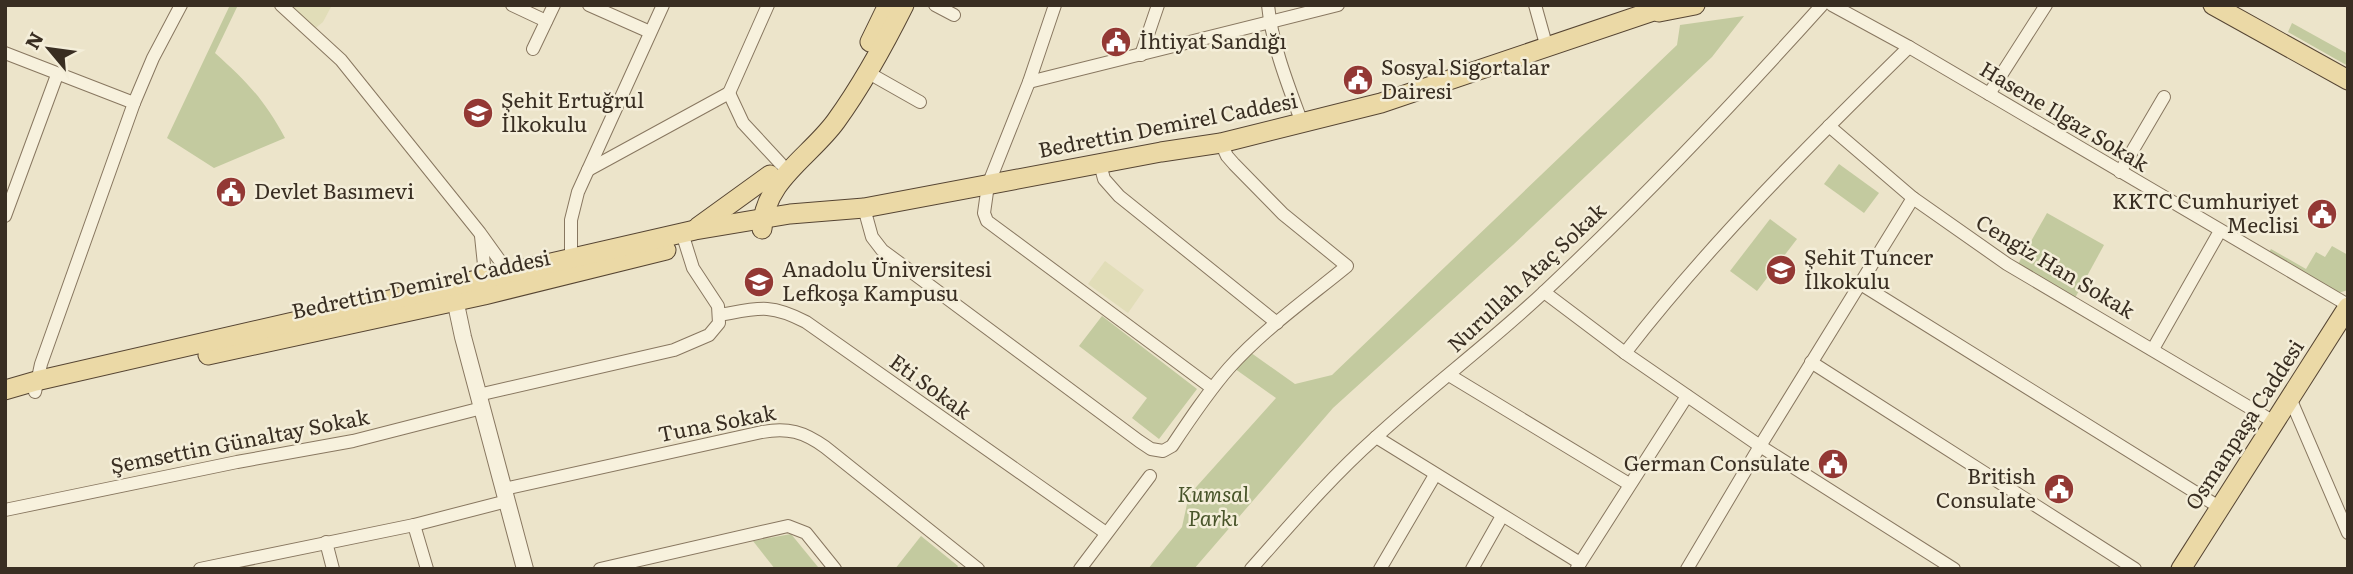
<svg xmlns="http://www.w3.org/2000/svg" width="2353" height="574" font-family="Literata,serif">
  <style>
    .farmland { fill: #e1ddb8 }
    .green { fill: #c3ca9f }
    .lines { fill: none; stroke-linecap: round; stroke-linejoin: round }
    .minor-casing { stroke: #887760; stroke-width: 14 }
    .tertiary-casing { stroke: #887760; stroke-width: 18 }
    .primary-casing { stroke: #564533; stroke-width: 21 }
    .minor { stroke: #f7f1dd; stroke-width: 12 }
    .tertiary { stroke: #f7f1dd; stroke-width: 16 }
    .primary { stroke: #ebd9a6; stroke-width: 19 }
    .labels { text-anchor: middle; stroke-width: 5; stroke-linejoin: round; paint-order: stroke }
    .poi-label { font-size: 21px; fill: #392e22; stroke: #f4eed9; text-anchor: start }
    .street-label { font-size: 21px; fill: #392e22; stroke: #f4eed9 }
    .park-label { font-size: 21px; font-style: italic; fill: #48542a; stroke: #f4eed9 }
  </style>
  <rect width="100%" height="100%" fill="#ece4ca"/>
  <g class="farmland">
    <polygon points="272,5 332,5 323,22 308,34"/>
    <polygon points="1105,261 1144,290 1128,313 1088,284"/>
  </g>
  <g class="green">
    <path d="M230,5H238L215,53C247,82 264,99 285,138L214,168L167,138Z"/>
    <polygon points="1744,16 1712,57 1513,245 1333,408 1194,569 1148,569 1182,527 1189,495 1276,398 1231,366 1247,350 1295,384 1332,375 1677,45 1680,25"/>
    <polygon points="2292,23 2348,54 2348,66 2288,32"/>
    <polygon points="1839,164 1879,193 1864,213 1824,184"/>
    <polygon points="2047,213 2104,245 2075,298 2017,266"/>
    <polygon points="1770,219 1797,239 1757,291 1730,271"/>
    <polygon points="2332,246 2348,255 2348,290 2335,294 2268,254 2271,249 2306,269 2316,252 2325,257"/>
    <polygon points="1102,316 1197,389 1159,439 1132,418 1147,398 1079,346"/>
    <polygon points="791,534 818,567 815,569 775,569 753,541"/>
    <polygon points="921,536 958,566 956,569 895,569"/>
  </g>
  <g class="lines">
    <g class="minor-casing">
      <g id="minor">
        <polyline points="281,5 341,60 480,233 508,272"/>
        <polyline points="512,5 546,21"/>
        <polyline points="589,5 650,32"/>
        <polyline points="935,5 954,15"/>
        <polyline points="1055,5 1029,82 988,185 984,213 987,221 1212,388"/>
        <path d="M1268,5C1272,45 1288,85 1302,123"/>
        <polyline points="1535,5 1547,48"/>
        <polyline points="1832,5 1909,47 2348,305"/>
        <polyline points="533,49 554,5"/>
        <polyline points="5,53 134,103"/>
        <polyline points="1141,55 1158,5"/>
        <polyline points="867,72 920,102"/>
        <polyline points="1029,82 1338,5"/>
        <polyline points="729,93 768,5"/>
        <polyline points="729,93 743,123 781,164"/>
        <polyline points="1989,94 2046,5"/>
        <polyline points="1829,126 1913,198 2007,264 2274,422"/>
        <polyline points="1100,164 1104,179 1119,196 1277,323"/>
        <polyline points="588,170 729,93"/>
        <polyline points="2120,172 2164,97"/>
        <path d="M864,208L872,237L882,250L1139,441L1151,449L1163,451L1172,446C1190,419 1208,392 1229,368C1264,329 1308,298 1347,266L1283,214L1234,164L1227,156L1221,143"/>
        <polyline points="5,216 57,75"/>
        <polyline points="481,236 486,284"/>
        <polyline points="571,258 571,220 578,192 663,5"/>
        <polyline points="1859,283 2219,507"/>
        <polyline points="1544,292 1625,353 1760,446 1954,569"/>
        <path d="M720,315C758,308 770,303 806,322L1106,533"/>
        <polyline points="2153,349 2220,231"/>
        <path d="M1625,353C1710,243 1810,144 1909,47"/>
        <polyline points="1811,362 2135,569"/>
        <polyline points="1449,375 1629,484"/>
        <polyline points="35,392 41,364 134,103 153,58 181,5"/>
        <polyline points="478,395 674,350 709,335 719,323 718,306 693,268 682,233"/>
        <polyline points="2290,398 2348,533"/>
        <polyline points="1376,437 1580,563"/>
        <path d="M504,489L762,432C788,427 804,432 825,447L978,569"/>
        <polyline points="5,510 237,462 353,441 482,408"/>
        <polyline points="414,525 427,569"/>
        <polyline points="326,542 333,569"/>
        <polyline points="1577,568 1687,396"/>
        <polyline points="200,569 414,525 507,501"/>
        <polyline points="600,569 788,526 806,533 835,569"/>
        <polyline points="1080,569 1150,476"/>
        <path d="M1251,569C1291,524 1330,478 1375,438C1430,387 1490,343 1544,292C1641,201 1733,104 1822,5"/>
        <polyline points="1380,569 1435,475"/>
        <polyline points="1472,569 1502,516"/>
        <polyline points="1687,569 1760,446 1913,198"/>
      </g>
    </g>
    <g class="tertiary-casing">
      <polyline id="tertiary" points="453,290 463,337 525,569"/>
    </g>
    <g class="primary-casing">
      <g id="primary">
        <polyline points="2213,5 2348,80"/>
        <polyline points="1659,12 1695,5"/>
        <polyline points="870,42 888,5"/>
        <polyline points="698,227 770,175"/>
        <path d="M762,229C764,180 810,157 836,121C862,85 884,45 904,5"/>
        <polyline points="208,355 484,295 666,250"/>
        <polyline points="5,390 36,381 695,230 790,214 864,208 1161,152 1221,143 1381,103 1671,5"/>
        <polyline points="2181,569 2348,307"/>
      </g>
    </g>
    <use href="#minor" class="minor"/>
    <use href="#tertiary" class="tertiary"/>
    <use href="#primary" class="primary"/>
  </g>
  <defs>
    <g id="civic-disc" transform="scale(1.575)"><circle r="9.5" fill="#933834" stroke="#f4eed9"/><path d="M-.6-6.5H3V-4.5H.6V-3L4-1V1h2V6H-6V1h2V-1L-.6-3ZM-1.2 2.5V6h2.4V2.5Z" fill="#fff"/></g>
    <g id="school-disc" transform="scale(1.575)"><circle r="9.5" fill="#933834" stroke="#f4eed9"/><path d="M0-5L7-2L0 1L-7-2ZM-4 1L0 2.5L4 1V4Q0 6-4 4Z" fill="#fff"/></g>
    <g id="university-disc" transform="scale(1.575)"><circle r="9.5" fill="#933834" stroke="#f4eed9"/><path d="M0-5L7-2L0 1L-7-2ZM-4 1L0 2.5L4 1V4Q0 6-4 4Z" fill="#fff"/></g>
  </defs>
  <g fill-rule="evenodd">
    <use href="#civic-disc" x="1116" y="42"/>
    <use href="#civic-disc" x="1358" y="80"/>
    <use href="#school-disc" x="478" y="113"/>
    <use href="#civic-disc" x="231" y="192"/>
    <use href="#civic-disc" x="2322" y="214"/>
    <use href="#school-disc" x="1781" y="270"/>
    <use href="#university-disc" x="759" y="282"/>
    <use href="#civic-disc" x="1833" y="464"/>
    <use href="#civic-disc" x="2059" y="489"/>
  </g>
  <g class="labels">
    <g class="poi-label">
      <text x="1139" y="49">İhtiyat Sandığı</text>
      <text x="1381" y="75">Sosyal Sigortalar<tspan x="1381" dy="24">Dairesi</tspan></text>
      <text x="501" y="108">Şehit Ertuğrul<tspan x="501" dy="24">İlkokulu</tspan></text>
      <text x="254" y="199">Devlet Basımevi</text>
      <text x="2299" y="209" text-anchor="end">KKTC Cumhuriyet<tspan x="2299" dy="24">Meclisi</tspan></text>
      <text x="1804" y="265">Şehit Tuncer<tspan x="1804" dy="24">İlkokulu</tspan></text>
      <text x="782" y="277">Anadolu Üniversitesi<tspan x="782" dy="24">Lefkoşa Kampusu</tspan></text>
      <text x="1810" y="471" text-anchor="end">German Consulate</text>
      <text x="2036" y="484" text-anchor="end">British<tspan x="2036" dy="24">Consulate</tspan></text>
    </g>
    <g class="street-label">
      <text transform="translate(2064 117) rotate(31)" y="7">Hasene Ilgaz Sokak</text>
      <text transform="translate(1168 126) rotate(-11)" y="7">Bedrettin Demirel Caddesi</text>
      <text transform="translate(2055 267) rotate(31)" y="7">Cengiz Han Sokak</text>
      <text transform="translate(1527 278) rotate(-43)" y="7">Nurullah Ataç Sokak</text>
      <text transform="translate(421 285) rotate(-12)" y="7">Bedrettin Demirel Caddesi</text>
      <text transform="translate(930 387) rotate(36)" y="7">Eti Sokak</text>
      <text transform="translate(717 424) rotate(-11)" y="7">Tuna Sokak</text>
      <text transform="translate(2245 425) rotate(-57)" y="7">Osmanpaşa Caddesi</text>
      <text transform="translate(240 442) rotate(-11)" y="7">Şemsettin Günaltay Sokak</text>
    </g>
    <g class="park-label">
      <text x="1213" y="502">Kumsal<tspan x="1213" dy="24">Parkı</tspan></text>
    </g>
  </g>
  <rect width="2353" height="574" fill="none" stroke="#392e22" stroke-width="14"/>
  <g transform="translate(49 49) rotate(299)" stroke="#f4eed9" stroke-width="5" paint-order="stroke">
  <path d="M0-5L12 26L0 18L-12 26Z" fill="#392e22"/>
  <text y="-10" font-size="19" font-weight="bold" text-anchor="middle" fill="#392e22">N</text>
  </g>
</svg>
